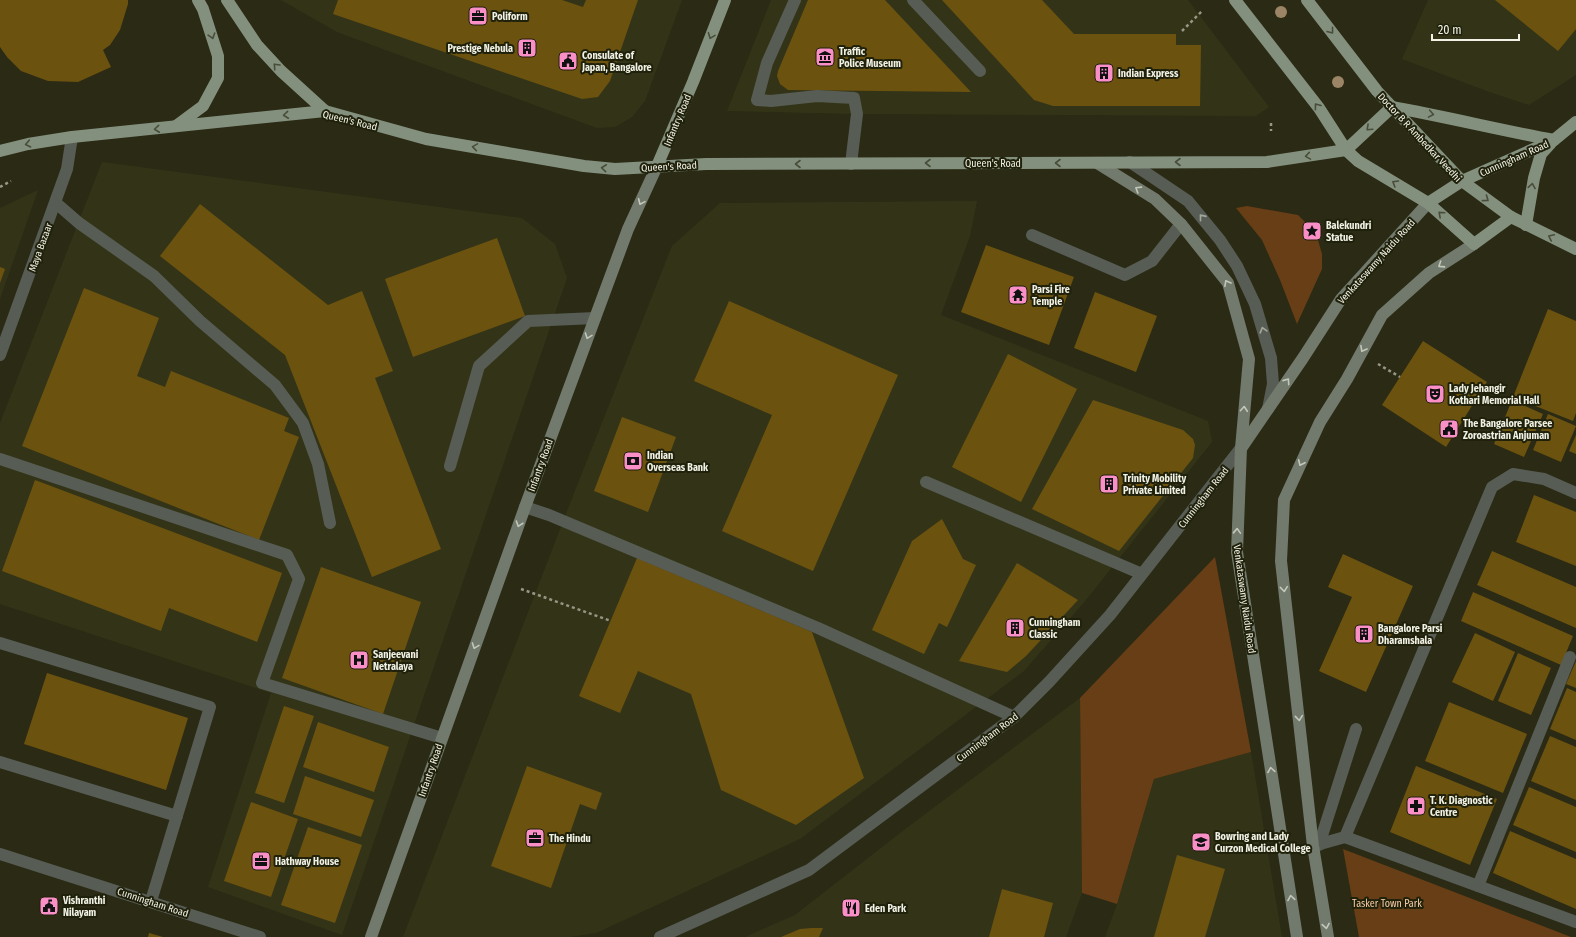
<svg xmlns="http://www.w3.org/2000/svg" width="1576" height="937" font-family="'Fira Sans Condensed',sans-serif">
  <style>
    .built { fill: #333417 }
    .green { fill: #673e15 }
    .building { fill: #6c520f }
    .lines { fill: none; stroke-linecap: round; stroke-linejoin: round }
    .path { stroke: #969786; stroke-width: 2.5; stroke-dasharray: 3 3; stroke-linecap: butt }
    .lane { stroke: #575d54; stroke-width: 12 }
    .street { stroke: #575d54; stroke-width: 12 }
    .secondary { stroke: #717a6c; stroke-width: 12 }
    .primary { stroke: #84907e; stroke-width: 12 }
    .tree { fill: #9c8466 }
    .oneway { stroke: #484d39 }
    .oneway2 { stroke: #c4c8bb }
    .oneway3 { stroke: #a4a89c }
    .labels { text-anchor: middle; stroke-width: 4; stroke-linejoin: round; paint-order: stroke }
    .poi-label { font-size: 10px; font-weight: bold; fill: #f1f2e5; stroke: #20210b; text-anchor: start }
    .street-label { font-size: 10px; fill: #f1f2e5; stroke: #20210b }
    .park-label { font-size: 10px; fill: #facea9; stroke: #20210b }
  </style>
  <rect width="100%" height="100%" fill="#2a2a15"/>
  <g class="built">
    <polygon points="281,0 682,0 645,101 632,117 615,127 597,128 337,32"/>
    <polygon points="771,0 1188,0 1269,107 1256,116 857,114 727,111"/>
    <polygon points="1428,0 1576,0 1576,75 1529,105 1484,90 1402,59"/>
    <polygon points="102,162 522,218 555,244 567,278 342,935 208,887 271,693 0,604 0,423"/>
    <polygon points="38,190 0,299 0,208"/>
    <polygon points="977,201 970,236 941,315 1208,421 1212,442 1086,600 1024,671 800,839 596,933 570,937 403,937 567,511 672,246 720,203"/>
    <polygon points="1080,698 1082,893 1066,937 745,937 795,915 904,830"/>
    <polygon points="1251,752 1282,937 1105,937 1117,904 1154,779"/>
  </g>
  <g class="green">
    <polygon points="1247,206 1298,215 1316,233 1322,254 1322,269 1297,324 1280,280 1262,240 1236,208"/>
    <polygon points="1215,557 1251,752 1154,779 1117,904 1082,893 1080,698"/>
    <polygon points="1343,849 1571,937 1359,937"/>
  </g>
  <g class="building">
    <polygon points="0,0 128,0 128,4 120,30 110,45 103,50 111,67 78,82 48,81 21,71 7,57 0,47"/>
    <polygon points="338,0 562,0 583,7 586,0 638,0 610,81 598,97 582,99 333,14"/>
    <polygon points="808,0 885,0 971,92 788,90 780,84 777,76 778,71"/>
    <polygon points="942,0 1042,0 1074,34 1176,34 1176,45 1201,45 1200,106 1053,106 1034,100"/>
    <polygon points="1495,0 1576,0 1576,29 1558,51"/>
    <polygon points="200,204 328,305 362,291 393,371 375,378 441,549 372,577 285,355 160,256"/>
    <polygon points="497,238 525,316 413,357 385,279"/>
    <polygon points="986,245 1074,277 1049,345 961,312"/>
    <polygon points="0,267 5,269 0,283"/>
    <polygon points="84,288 159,318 137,376 165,387 171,371 289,418 284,431 299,437 259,540 22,446"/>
    <polygon points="1095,292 1157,316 1136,372 1074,348"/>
    <polygon points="729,301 898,375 813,571 722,531 772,415 694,381"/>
    <polygon points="1548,309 1576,321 1576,413 1573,421 1513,397"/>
    <polygon points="1423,341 1487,382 1446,447 1382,405"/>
    <polygon points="1008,354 1077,389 1021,502 952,467"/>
    <polygon points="1093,400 1183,430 1193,439 1195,445 1193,458 1119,551 1032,509"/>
    <polygon points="1512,400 1543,414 1524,457 1494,444"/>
    <polygon points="1548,414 1576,426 1561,462 1533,450"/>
    <polygon points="622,417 676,437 648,512 594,491"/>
    <polygon points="1576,435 1576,454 1569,451"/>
    <polygon points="35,480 282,573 257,642 169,608 161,631 2,571"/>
    <polygon points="1534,495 1576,512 1576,566 1516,542"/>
    <polygon points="942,519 963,559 976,565 947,627 939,623 924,654 872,630 912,541"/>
    <polygon points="1492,551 1576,587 1576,628 1477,585"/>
    <polygon points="1343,554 1413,586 1366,692 1319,671 1352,597 1328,587"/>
    <polygon points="637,558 812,632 864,778 796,825 721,790 691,694 638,671 620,713 579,696"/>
    <polygon points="1017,563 1078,600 1026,656 1007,672 959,661"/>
    <polygon points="321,567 421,602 383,714 282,678"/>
    <polygon points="1473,592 1573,636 1561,665 1461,621"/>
    <polygon points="1475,633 1515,652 1493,701 1452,682"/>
    <polygon points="1518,653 1551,668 1531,715 1498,701"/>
    <polygon points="1576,661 1576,688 1566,684"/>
    <polygon points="47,673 188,718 166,790 24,744"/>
    <polygon points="1567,688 1576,692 1576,740 1550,729"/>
    <polygon points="1449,702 1527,734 1503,793 1425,761"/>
    <polygon points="284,706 314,716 284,803 255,793"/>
    <polygon points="318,722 389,747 374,792 303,767"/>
    <polygon points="1550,736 1576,747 1576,800 1531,781"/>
    <polygon points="527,766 602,793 596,810 580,804 551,888 491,866"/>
    <polygon points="1416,766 1497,799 1470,865 1390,832"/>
    <polygon points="305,776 374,800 361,837 293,814"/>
    <polygon points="1529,787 1576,807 1576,852 1513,825"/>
    <polygon points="251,802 298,819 271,897 224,881"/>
    <polygon points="308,827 362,845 335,923 281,905"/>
    <polygon points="1510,831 1576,859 1576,909 1493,873"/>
    <polygon points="1177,855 1225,869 1205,937 1154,937"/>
    <polygon points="1002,889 1053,903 1044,937 989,937"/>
    <polygon points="812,928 823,928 819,937 781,937 800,929"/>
    <polygon points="149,933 163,937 148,937"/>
  </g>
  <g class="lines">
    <g class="path">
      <polyline points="1182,31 1202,11"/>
      <polyline points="1271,123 1271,131"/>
      <polyline points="0,187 11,181"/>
      <polyline points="1378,364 1400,377"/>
      <polyline points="521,589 611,621"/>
    </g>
    <g class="lane">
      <polyline points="795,0 767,63 757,100 771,101 817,96 854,98 857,114 851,164"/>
      <polyline points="913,0 980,71"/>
      <polyline points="1130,162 1188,201 1220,240 1237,266 1255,304 1271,358 1273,384 1268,409"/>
      <polyline points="56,203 79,223 154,276 200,321 275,385 303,423 318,464 330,523"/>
      <polyline points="1032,235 1125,275 1152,261 1181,224"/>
      <polyline points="0,459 287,555 299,579 262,683 442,738"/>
      <polyline points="450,466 479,366 528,321 595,318"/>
      <polyline points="926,482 1142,574"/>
      <polyline points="525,507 549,515 818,628 1014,717"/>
      <polyline points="0,643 210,707 151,901"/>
      <polyline points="0,762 177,816"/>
      <polyline points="1319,845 1356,729"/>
    </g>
    <g class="street">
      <polyline points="0,355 67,169 72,137"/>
      <polyline points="1576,493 1544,479 1513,474 1492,487 1345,837 1576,922"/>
      <polyline points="1313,846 1345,837"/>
      <polyline points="0,854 260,937"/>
      <polyline points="1478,886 1570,657"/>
      <polyline points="660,937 809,870 1014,717 1049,682 1110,615 1241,448"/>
    </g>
    <g class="secondary">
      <polyline points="1097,163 1155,199 1181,224 1228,283 1249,359 1241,448 1237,552 1297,937"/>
      <polyline points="1242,447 1303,358 1341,299 1428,203"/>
      <polyline points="371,937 525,507 628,229 657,166"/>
      <polyline points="1328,937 1313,846 1281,561 1284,500 1320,422 1347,379 1382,315 1429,273 1474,244"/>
    </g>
    <g class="primary">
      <polyline points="227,0 257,45 281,71 325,111"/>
      <polyline points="1235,0 1319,108 1346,150 1358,161 1428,203 1474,244 1511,217"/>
      <polyline points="1307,0 1377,91 1462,181 1511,217 1576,249"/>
      <path d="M1392,107C1447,117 1500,130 1554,140"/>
      <polyline points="176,126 203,106 218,78 218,56 203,9 198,0"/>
      <polyline points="1346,150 1392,107"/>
      <polyline points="0,151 28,144 72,137 325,111 426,139 584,166 615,169 706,164 1267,162 1346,150"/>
      <polyline points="657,166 693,82 725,0"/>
      <polyline points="1428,203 1462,181 1554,140 1576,122"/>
      <polyline points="1526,225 1534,178 1541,154 1551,143"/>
    </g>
  </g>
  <g class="tree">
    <circle cx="1281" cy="12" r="6"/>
    <circle cx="1338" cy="82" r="6"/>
  </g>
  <defs><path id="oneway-chevron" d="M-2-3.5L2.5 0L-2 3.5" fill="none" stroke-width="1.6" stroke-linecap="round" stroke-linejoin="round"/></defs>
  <g class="oneway">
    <use href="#oneway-chevron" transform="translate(1331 31) rotate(52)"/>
    <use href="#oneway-chevron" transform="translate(212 36) rotate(72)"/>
    <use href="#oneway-chevron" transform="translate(711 36) rotate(111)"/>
    <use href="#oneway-chevron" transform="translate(276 66) rotate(-133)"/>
    <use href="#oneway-chevron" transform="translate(1317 106) rotate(-127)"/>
    <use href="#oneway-chevron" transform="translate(1431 114) rotate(10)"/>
    <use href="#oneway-chevron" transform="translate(286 115) rotate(174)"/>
    <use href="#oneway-chevron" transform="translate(1369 128) rotate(137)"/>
    <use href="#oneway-chevron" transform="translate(157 129) rotate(174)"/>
    <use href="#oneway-chevron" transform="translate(28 144) rotate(168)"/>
    <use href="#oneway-chevron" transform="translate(475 147) rotate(-171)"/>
    <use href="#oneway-chevron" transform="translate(1308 156) rotate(171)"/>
    <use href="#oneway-chevron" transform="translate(1178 162) rotate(180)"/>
    <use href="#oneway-chevron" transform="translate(928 163) rotate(180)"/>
    <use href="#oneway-chevron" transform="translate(1058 163) rotate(180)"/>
    <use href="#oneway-chevron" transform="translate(798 164) rotate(180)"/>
    <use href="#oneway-chevron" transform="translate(604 168) rotate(-174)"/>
    <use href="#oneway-chevron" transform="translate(1395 183) rotate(-149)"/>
    <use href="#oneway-chevron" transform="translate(1532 186) rotate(-81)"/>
    <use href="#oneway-chevron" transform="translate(1486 199) rotate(36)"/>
    <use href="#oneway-chevron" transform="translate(1441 214) rotate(-138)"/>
    <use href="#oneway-chevron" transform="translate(1551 237) rotate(-155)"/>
  </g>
  <g class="oneway2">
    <use href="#oneway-chevron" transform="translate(1138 189) rotate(-148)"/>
    <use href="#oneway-chevron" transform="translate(641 202) rotate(114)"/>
    <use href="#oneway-chevron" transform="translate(1441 265) rotate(147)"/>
    <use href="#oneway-chevron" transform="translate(1227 283) rotate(-119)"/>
    <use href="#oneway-chevron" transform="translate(588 336) rotate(110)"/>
    <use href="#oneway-chevron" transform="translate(1363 349) rotate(119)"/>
    <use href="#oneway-chevron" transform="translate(1287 381) rotate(-55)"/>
    <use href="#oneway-chevron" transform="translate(1244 409) rotate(-85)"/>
    <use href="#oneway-chevron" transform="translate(1301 463) rotate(115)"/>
    <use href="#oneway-chevron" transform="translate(519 524) rotate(109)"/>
    <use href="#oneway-chevron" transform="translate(1237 531) rotate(-88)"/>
    <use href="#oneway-chevron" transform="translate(1284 589) rotate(84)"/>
    <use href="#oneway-chevron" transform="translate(475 646) rotate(110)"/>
    <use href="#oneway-chevron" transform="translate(1299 718) rotate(84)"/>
    <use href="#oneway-chevron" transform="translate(1271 770) rotate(-99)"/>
    <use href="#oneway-chevron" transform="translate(1291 898) rotate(-99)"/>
    <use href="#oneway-chevron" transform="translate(1326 926) rotate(80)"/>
  </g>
  <g class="oneway3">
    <use href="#oneway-chevron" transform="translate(1202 217) rotate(-129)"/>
    <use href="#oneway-chevron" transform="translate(1263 330) rotate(-106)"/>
  </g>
  <defs>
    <g id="office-square" transform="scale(1)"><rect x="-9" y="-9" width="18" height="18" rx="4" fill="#fa8fc7" stroke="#20210b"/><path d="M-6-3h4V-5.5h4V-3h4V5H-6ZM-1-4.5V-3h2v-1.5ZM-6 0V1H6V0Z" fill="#111"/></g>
    <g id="building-square" transform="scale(1)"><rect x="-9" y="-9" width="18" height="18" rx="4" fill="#fa8fc7" stroke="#20210b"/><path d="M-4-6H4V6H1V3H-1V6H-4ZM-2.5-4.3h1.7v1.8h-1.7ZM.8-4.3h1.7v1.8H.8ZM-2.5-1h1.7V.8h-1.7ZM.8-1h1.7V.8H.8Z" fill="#111"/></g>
    <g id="museum-square" transform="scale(1)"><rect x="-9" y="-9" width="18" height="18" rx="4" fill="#fa8fc7" stroke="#20210b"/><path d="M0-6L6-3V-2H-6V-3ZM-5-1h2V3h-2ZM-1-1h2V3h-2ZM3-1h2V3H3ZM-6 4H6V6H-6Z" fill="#111"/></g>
    <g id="civic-square" transform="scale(1)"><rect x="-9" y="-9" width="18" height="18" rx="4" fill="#fa8fc7" stroke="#20210b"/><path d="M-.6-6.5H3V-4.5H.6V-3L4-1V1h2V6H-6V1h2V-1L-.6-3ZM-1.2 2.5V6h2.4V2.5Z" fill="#111"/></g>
    <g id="sight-square" transform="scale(1)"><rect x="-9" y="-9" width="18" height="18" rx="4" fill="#fa8fc7" stroke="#20210b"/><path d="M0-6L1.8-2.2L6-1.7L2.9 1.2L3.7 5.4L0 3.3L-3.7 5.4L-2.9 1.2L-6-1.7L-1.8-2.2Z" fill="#111"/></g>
    <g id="temple-square" transform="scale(1)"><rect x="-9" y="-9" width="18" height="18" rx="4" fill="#fa8fc7" stroke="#20210b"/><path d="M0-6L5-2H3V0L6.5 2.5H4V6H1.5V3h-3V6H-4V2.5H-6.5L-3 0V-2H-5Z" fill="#111"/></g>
    <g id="theatre-square" transform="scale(1)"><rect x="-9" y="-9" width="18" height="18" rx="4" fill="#fa8fc7" stroke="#20210b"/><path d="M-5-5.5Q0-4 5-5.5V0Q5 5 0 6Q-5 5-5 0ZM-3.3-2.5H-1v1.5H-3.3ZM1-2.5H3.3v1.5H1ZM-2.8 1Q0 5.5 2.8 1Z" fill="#111"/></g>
    <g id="bank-square" transform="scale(1)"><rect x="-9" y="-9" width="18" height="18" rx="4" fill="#fa8fc7" stroke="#20210b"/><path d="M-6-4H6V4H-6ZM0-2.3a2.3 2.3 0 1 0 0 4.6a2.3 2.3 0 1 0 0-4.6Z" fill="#111"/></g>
    <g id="hospital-square" transform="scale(1)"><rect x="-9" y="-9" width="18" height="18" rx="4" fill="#fa8fc7" stroke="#20210b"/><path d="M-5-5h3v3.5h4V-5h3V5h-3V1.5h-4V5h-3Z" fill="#111"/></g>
    <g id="pharmacy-square" transform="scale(1)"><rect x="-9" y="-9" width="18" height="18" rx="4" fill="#fa8fc7" stroke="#20210b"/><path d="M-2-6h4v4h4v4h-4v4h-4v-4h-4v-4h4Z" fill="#111"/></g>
    <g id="university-square" transform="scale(1)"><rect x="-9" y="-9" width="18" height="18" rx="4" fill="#fa8fc7" stroke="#20210b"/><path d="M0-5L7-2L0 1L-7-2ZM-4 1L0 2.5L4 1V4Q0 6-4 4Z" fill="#111"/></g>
    <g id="restaurant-square" transform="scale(1)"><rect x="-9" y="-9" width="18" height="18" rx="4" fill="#fa8fc7" stroke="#20210b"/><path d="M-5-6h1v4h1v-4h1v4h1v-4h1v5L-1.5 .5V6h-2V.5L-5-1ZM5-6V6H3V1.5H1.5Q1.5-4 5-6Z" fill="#111"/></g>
  </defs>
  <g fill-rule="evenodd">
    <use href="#office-square" x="478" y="16"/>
    <use href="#building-square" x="527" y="48"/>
    <use href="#museum-square" x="825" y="57"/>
    <use href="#civic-square" x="568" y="61"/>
    <use href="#building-square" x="1104" y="73"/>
    <use href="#sight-square" x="1312" y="231"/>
    <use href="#temple-square" x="1018" y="295"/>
    <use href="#theatre-square" x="1435" y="394"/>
    <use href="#civic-square" x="1449" y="429"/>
    <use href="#bank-square" x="633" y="461"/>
    <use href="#building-square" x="1109" y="484"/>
    <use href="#building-square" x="1015" y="628"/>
    <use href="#building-square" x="1364" y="634"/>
    <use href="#hospital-square" x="359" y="660"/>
    <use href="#pharmacy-square" x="1416" y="806"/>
    <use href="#office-square" x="535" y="838"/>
    <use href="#university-square" x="1201" y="842"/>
    <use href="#office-square" x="261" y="861"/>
    <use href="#civic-square" x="49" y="906"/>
    <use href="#restaurant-square" x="851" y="908"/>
  </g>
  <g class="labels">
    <g class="poi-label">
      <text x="492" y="20">Poliform</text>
      <text x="513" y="52" text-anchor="end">Prestige Nebula</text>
      <text x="839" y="55">Traffic<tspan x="839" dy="12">Police Museum</tspan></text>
      <text x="582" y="59">Consulate of<tspan x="582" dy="12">Japan, Bangalore</tspan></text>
      <text x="1118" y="77">Indian Express</text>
      <text x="1326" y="229">Balekundri<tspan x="1326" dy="12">Statue</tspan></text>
      <text x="1032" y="293">Parsi Fire<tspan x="1032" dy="12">Temple</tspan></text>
      <text x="1449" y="392">Lady Jehangir<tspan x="1449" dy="12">Kothari Memorial Hall</tspan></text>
      <text x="1463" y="427">The Bangalore Parsee<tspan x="1463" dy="12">Zoroastrian Anjuman</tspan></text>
      <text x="647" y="459">Indian<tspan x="647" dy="12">Overseas Bank</tspan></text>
      <text x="1123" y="482">Trinity Mobility<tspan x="1123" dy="12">Private Limited</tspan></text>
      <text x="1029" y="626">Cunningham<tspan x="1029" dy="12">Classic</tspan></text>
      <text x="1378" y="632">Bangalore Parsi<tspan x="1378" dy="12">Dharamshala</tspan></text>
      <text x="373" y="658">Sanjeevani<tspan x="373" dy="12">Netralaya</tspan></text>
      <text x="1430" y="804">T. K. Diagnostic<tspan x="1430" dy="12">Centre</tspan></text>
      <text x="1215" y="840">Bowring and Lady<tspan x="1215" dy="12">Curzon Medical College</tspan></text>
      <text x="549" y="842">The Hindu</text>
      <text x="275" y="865">Hathway House</text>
      <text x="63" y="904">Vishranthi<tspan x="63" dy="12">Nilayam</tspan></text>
      <text x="865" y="912">Eden Park</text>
    </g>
    <g class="street-label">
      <text transform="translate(350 120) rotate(14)" y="4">Queen's Road</text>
      <text transform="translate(677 120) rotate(-67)" y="4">Infantry Road</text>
      <text transform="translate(1420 137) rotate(47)" y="4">Doctor B R Ambedkar Veedhi</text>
      <text transform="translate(1514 158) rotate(-24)" y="4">Cunningham Road</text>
      <text x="993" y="167">Queen's Road</text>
      <text transform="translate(669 166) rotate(-3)" y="4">Queen's Road</text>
      <text transform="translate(40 247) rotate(-70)" y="4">Maya Bazaar</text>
      <text transform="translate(1376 261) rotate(-48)" y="4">Venkataswamy Naidu Road</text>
      <text transform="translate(540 465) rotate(-70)" y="4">Infantry Road</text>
      <text transform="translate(1203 497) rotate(-52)" y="4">Cunningham Road</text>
      <text transform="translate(1245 599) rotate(82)" y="4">Venkataswamy Naidu Road</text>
      <text transform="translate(987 737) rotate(-37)" y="4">Cunningham Road</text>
      <text transform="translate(430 770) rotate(-71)" y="4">Infantry Road</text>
      <text transform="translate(153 902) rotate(18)" y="4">Cunningham Road</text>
    </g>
    <g class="park-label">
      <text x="1387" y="907">Tasker Town Park</text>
    </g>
  </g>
  <path d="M1432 34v6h87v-6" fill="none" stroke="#f1f2e5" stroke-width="2"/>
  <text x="1438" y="34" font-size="12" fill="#f1f2e5" stroke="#20210b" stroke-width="3" paint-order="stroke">20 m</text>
</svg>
